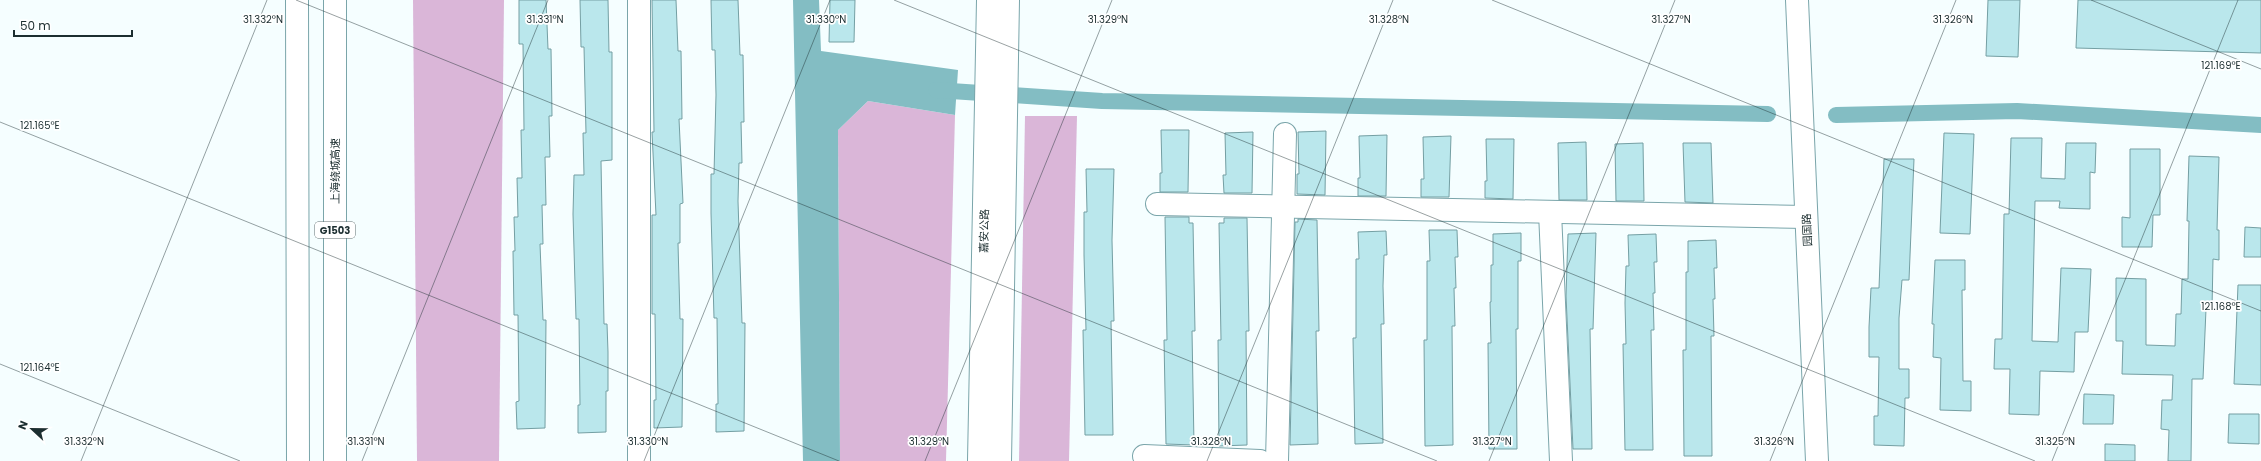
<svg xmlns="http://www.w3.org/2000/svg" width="2261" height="461" font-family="Poppins,'Noto Sans SC',sans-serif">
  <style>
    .forest { fill: #dab6d8 }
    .water { fill: #83bdc3 }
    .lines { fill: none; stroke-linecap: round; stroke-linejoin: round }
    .canal { stroke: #83bdc3; stroke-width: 16 }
    .building { fill: #bae7ec; stroke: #749fa3 }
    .minor-casing { stroke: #7aa5aa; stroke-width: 24 }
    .major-casing { stroke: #7aa5aa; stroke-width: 24 }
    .highway-casing { stroke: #7aa5aa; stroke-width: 24 }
    .minor { stroke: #fff; stroke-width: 22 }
    .major { stroke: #fff; stroke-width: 22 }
    .highway { stroke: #fff; stroke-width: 22 }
    .ticks { fill: none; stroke: #1c2e30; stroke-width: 1; stroke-opacity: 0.45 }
    .labels { text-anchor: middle; stroke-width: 3.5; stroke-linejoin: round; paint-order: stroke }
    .shield { fill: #fff; stroke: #606d6e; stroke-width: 1 }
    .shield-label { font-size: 10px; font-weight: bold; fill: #1c2e30 }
    .street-label { font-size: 11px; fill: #1c2e30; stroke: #fff }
    .ticks-label { font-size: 10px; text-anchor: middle; fill: #1c2e30; stroke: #fff; stroke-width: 3.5; stroke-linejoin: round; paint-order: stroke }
  </style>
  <rect width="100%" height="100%" fill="#f5feff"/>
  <g class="forest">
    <polygon points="413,0 504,0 499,461 417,461"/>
    <polygon points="868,101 955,115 946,461 840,461 838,130"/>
    <polygon points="1025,116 1077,116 1069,461 1019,461"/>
  </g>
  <polygon class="water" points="793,0 819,0 821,51 958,70 955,115 868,101 838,130 840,461 803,461"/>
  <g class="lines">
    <g class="canal">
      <polyline points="936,90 1102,101 1768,114"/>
      <polyline points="1836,115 2017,111 2261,125"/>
    </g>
  </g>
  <g class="building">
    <polygon points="519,0 546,0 548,49 551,49 552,116 549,116 550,157 545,157 546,205 542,205 543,244 540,244 543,320 546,320 545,428 517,429 516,402 519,401 518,315 514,315 513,251 515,251 514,217 518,217 517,178 522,178 521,130 524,130 523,44 519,44"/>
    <polygon points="580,0 608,0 609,52 612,52 612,160 601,161 604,324 607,324 608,352 608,391 606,391 606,432 578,433 578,405 580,405 579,319 576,319 573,214 574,175 584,175 583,133 586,133 584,47 581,47"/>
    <polygon points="652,0 676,0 678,51 681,51 682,119 679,119 683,203 680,204 680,243 678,243 680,319 683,319 682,427 654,428 654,400 656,400 655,314 652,314 652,215 656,215 652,132 654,132"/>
    <polygon points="711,0 738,0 740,55 743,55 744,122 741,122 742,163 739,163 738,201 742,323 745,323 744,431 716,432 716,404 718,404 717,318 714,318 711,213 711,174 714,174 716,95 715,50 712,50"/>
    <polygon points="830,0 855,0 854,42 829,42"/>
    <polygon points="1988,0 2020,0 2018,57 1986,56"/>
    <polygon points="2078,0 2261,0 2261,53 2076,48"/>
    <polygon points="1161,130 1189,130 1188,192 1160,192 1160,173 1162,173"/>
    <polygon points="1326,131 1325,195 1297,194 1297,174 1299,174 1298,132"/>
    <polygon points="1253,132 1252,193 1224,193 1223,175 1226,175 1225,133"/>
    <polygon points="1944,133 1974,134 1970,234 1940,233"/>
    <polygon points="1387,135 1386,196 1358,196 1358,178 1360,178 1359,136"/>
    <polygon points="1451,136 1449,197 1421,197 1421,179 1424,179 1423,137"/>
    <polygon points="2011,138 2042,138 2041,178 2065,179 2066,143 2096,143 2095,173 2090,172 2090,209 2059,208 2060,201 2035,201 2032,341 2058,342 2061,268 2091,269 2088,332 2075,332 2074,372 2040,371 2039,415 2009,414 2010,369 1994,369 1995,339 2002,339 2004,214 2009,214"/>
    <polygon points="1486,139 1514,139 1513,199 1485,198 1485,181 1487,181"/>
    <polygon points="1586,142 1587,200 1559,200 1558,143"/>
    <polygon points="1643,143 1644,201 1616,201 1615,144"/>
    <polygon points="1683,143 1711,143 1713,203 1685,202"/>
    <polygon points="2130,149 2160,149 2160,215 2153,215 2152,247 2122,247 2122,217 2130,218"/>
    <polygon points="2189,156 2219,157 2217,230 2219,230 2219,260 2213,259 2212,309 2206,309 2203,379 2192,379 2191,461 2168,461 2169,430 2161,429 2162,400 2172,400 2173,375 2122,374 2123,341 2116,341 2116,278 2146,279 2146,345 2175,346 2176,314 2181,314 2182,279 2188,279 2189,221 2187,221"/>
    <polygon points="1884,159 1914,159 1909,280 1902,280 1899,318 1899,369 1909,369 1909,398 1905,398 1904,446 1874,445 1874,416 1878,416 1879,357 1869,357 1869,327 1871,288 1879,288"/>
    <polygon points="1086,169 1114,169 1112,240 1114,321 1111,321 1113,435 1085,435 1083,330 1086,330 1084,255 1084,212 1087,212"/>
    <polygon points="1165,217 1189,217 1189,223 1193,223 1195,331 1192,331 1194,445 1166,444 1164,340 1167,340"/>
    <polygon points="1224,218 1247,218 1249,331 1246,331 1247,445 1219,446 1218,340 1221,340 1219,223 1224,223"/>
    <polygon points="1298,219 1317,220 1319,331 1316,331 1318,444 1290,445 1295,222 1298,222"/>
    <polygon points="2245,227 2261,228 2261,257 2244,257"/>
    <polygon points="1429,230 1457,230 1458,257 1455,257 1456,288 1454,288 1455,326 1452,326 1453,445 1425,446 1424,340 1427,340 1427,261 1430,261"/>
    <polygon points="1386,231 1387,255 1384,255 1383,286 1384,324 1381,324 1383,443 1355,444 1353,338 1356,338 1356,259 1359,259 1358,232"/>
    <polygon points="1521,233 1521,261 1518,261 1518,329 1516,329 1517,449 1489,449 1488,343 1491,343 1490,302 1491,302 1491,265 1493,265 1493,234"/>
    <polygon points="1596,233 1593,329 1590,329 1592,449 1573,449 1566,296 1568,234"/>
    <polygon points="1656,234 1657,262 1654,262 1655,293 1653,293 1654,330 1651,330 1653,450 1625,450 1623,344 1626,344 1625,303 1626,266 1629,266 1628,235"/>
    <polygon points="1716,240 1717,268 1714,268 1715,299 1713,299 1714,336 1711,336 1712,456 1684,456 1683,350 1686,350 1686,272 1688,272 1688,241"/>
    <polygon points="1935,260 1965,260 1965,290 1962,290 1963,381 1971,381 1971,411 1940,410 1941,358 1933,357 1934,324 1932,324"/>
    <polygon points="2238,285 2261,285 2261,385 2234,384"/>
    <polygon points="2084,394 2114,395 2113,424 2083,424"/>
    <polygon points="2229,414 2259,414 2259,444 2228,443"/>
    <polygon points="2105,444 2135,445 2135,461 2105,461"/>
  </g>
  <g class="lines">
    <g class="minor-casing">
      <g id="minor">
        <polyline points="639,0 639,461"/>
        <polyline points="1797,0 1817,461"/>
        <polyline points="1157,204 1806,217"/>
        <polyline points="1550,212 1561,461"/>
        <polyline points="1144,456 1260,461"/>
        <polyline points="1277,461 1285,134"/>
      </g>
    </g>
    <g class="major-casing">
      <g id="major">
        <polyline points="979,461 988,0"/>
        <polyline points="1000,461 1008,0"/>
      </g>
    </g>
    <g class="highway-casing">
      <g id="highway">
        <polyline points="297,0 298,461"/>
        <polyline points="335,0 335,461"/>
      </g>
    </g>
    <use href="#minor" class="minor"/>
    <use href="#major" class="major"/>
    <use href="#highway" class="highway"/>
  </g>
  <path class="ticks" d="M296,0L1437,461M894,0L2035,461M1492,0L2261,311M2091,0L2261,69M0,122L839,461M0,364L240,461M81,461L267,0M362,461L548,0M644,461L830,0M925,461L1112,0M1207,461L1393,0M1489,461L1675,0M1770,461L1956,0M2052,461L2238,0"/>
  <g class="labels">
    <rect class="shield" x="315" y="222" width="40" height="16" rx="3"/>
    <g class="shield-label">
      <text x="335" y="234">G1503</text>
    </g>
    <g class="street-label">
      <text transform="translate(335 171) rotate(-90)" y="4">上海绕城高速</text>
      <text transform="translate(1807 230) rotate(-93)" y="4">园国路</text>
      <text transform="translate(984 231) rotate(-89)" y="4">嘉安公路</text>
    </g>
  </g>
  <g class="ticks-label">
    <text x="1389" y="23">31.328°N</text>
    <text x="1671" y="23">31.327°N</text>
    <text x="1953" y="23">31.326°N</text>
    <text x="263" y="23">31.332°N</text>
    <text x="545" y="23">31.331°N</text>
    <text x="826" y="23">31.330°N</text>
    <text x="1108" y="23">31.329°N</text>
    <text x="2221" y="69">121.169°E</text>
    <text x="40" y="129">121.165°E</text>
    <text x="2221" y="310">121.168°E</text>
    <text x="40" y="371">121.164°E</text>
    <text x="84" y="445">31.332°N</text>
    <text x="366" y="445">31.331°N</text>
    <text x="648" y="445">31.330°N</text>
    <text x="929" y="445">31.329°N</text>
    <text x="1211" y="445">31.328°N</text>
    <text x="1492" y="445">31.327°N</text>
    <text x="1774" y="445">31.326°N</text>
    <text x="2055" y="445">31.325°N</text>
  </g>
  <g transform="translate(32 429) rotate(292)" stroke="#ffffff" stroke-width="3" paint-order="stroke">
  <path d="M0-3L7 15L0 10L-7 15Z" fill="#1c2e30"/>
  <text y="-6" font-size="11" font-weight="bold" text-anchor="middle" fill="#1c2e30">N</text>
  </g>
  <path d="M14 30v6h118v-6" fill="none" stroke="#1c2e30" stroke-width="2"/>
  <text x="20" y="30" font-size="12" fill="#1c2e30" stroke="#ffffff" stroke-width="3" paint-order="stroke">50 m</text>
</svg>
